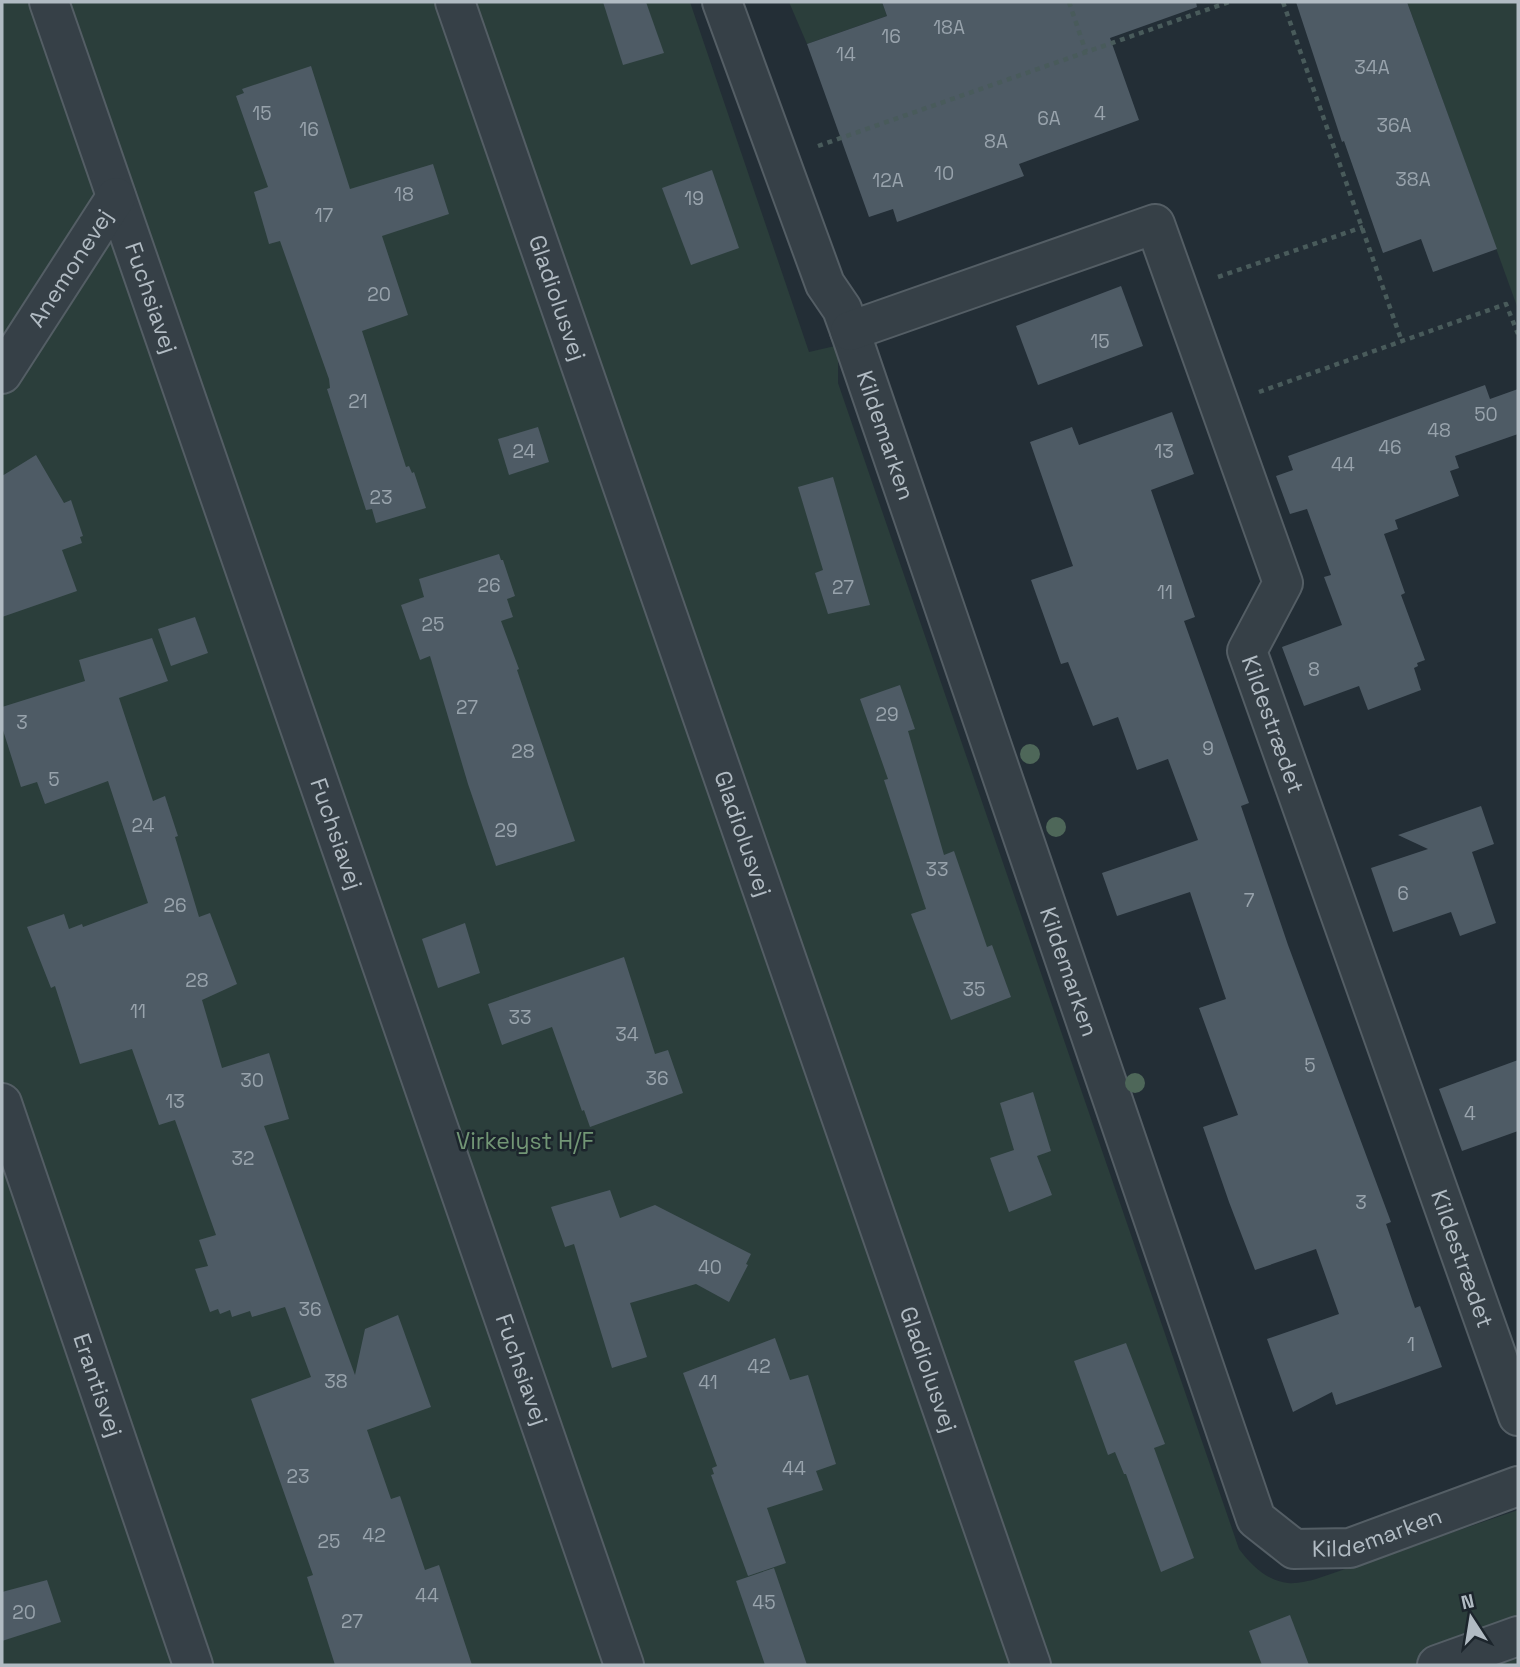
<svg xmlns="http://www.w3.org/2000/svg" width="1520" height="1667" font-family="'Space Grotesk',sans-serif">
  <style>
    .green { fill: #2b3e3b }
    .building { fill: #4e5b65 }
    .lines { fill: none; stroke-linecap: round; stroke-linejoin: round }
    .minor-casing { stroke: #545e65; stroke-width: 42 }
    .path { stroke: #495b5b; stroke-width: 4.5; stroke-dasharray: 5 5; stroke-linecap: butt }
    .minor { stroke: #364047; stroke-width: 38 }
    .tree { fill: #4e6759 }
    .labels { text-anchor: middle; stroke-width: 5; stroke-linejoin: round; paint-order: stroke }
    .number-label { font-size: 19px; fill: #98a3ac }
    .street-label { font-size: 23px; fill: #b1bbc3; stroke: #1c252c }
    .park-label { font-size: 23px; fill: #729675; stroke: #1c252c }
  </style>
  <rect width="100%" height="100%" fill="#232e36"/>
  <g class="green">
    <path d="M2,2H690L809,352L835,346L838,354V383L1239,1549C1251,1565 1267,1581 1288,1583C1297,1584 1308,1581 1316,1579L1518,1510V1665H2Z"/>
    <polygon points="789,2 882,2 887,16 807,44"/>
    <polygon points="1407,2 1518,2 1518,309"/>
  </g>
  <g class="building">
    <polygon points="603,2 646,2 664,53 623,65"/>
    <polygon points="882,2 1196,2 1197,7 1110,38 1139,120 1019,164 1024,176 897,222 893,209 869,217 807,44 887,16"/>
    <polygon points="1296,2 1407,2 1497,249 1433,272 1421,239 1383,253 1344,141 1342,142"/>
    <polygon points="311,66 350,189 433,164 449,214 382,236 408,315 362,331 406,467 409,466 412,473 414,472 426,508 376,523 372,509 366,510 327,389 330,388 329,379 280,241 269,244 254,192 268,187 236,96 244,93 242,89"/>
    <polygon points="712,170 739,248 691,265 662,188"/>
    <polygon points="1121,286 1143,346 1038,385 1016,326"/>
    <polygon points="1485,385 1490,399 1518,389 1518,434 1455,456 1459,468 1450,471 1459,496 1395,520 1398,529 1384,534 1405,593 1401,595 1425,660 1417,663 1418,666 1414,668 1421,690 1368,710 1359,686 1304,706 1282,647 1342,625 1324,577 1331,575 1307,509 1290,514 1276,476 1293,470 1288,456"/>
    <polygon points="1172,412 1194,474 1151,490 1195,617 1184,621 1249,803 1241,806 1288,945 1391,1222 1386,1224 1415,1308 1420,1306 1442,1367 1336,1405 1332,1392 1293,1412 1267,1339 1339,1314 1316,1249 1255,1270 1229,1202 1203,1127 1238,1115 1199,1008 1226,999 1190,892 1117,916 1102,873 1198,840 1168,759 1137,770 1118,717 1093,726 1068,662 1061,664 1031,580 1073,566 1030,442 1072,427 1079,445"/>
    <polygon points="538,427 549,462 509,475 498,439"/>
    <polygon points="36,455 64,503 71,500 83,536 80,537 82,543 62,550 77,591 2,617 2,476"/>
    <polygon points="833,477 870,605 828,614 815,573 823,570 798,487"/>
    <polygon points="499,554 501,560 503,560 515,596 507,599 513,617 501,621 519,669 517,670 575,841 496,866 468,784 430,656 420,660 401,605 424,597 419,579"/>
    <polygon points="195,617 208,653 171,666 158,629"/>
    <polygon points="152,638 168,681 119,698 153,801 165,796 178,836 175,837 199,917 210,913 237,984 202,1000 222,1068 269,1053 289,1119 264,1126 355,1375 365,1329 398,1315 431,1407 367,1430 391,1499 400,1496 425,1570 439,1565 472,1665 335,1665 307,1577 313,1575 251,1399 311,1377 285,1307 252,1317 250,1311 232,1317 230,1310 220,1314 218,1309 210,1312 195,1269 208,1266 199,1240 216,1235 175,1120 159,1125 132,1049 80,1064 55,986 51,988 27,927 64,914 69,929 82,924 83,927 148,903 108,781 45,804 37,782 21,787 2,727 2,707 85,681 79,660"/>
    <polygon points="900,685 915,729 908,731 944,855 954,851 987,947 992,945 1011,997 951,1020 911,914 926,909 884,780 888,779 860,699"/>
    <polygon points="1481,806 1494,844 1472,852 1496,923 1460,936 1451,912 1393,932 1371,868 1428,849 1398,835"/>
    <polygon points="465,923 480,973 438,988 422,939"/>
    <polygon points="624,957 655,1054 668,1050 683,1093 590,1127 584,1110 582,1111 552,1027 502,1045 488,1004"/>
    <polygon points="1518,1060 1518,1131 1462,1151 1439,1089"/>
    <polygon points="1033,1092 1051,1151 1037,1156 1052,1195 1009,1212 990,1158 1014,1150 1000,1103"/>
    <polygon points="610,1190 620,1218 655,1205 751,1254 746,1264 748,1265 729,1302 696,1284 630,1303 647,1357 612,1368 574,1244 565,1247 551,1207"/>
    <polygon points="775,1338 790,1380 808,1375 836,1464 816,1471 823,1490 767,1508 786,1563 748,1576 711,1475 714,1474 712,1468 717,1466 683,1373"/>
    <polygon points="1126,1343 1165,1444 1154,1448 1194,1558 1161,1572 1126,1474 1124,1474 1115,1452 1108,1455 1074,1361"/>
    <polygon points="774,1568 807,1665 765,1665 736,1581"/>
    <polygon points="47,1580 61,1622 2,1641 2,1592"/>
    <polygon points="1290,1615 1309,1665 1262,1665 1249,1631"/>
  </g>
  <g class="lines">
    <g class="minor-casing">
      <g id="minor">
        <path id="s1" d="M49,2L624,1665"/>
        <path id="s2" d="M455,2L1031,1665"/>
        <path id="s3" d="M722,2L825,284L842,309L850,331L1256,1519L1294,1549L1350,1548L1518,1486"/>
        <path id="s4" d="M850,331L1155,224L1283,583L1247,651L1518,1416"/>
        <path id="s5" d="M2,374L116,197"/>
        <path id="s6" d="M2,1103L193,1665"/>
        <polyline points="1437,1665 1518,1636"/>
      </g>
    </g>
    <g class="path">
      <polyline points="1069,2 1086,52"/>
      <polyline points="1283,2 1402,342"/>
      <polyline points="818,146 1229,2"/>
      <polyline points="1218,277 1363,227"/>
      <polyline points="1259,392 1506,304 1518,334"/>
    </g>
    <use href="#minor" class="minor"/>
  </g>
  <g class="tree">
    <circle cx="1030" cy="754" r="10"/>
    <circle cx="1056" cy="827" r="10"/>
    <circle cx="1135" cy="1083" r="10"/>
  </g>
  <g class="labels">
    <g class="number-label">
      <text x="949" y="34">18A</text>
      <text x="891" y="43">16</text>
      <text x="846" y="61">14</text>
      <text x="1372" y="74">34A</text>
      <text x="262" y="120">15</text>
      <text x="1100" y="120">4</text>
      <text x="1049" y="125">6A</text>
      <text x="1394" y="132">36A</text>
      <text x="309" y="136">16</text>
      <text x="996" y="148">8A</text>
      <text x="944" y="180">10</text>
      <text x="1413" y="186">38A</text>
      <text x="888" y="187">12A</text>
      <text x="404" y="201">18</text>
      <text x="694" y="205">19</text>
      <text x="324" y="222">17</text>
      <text x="379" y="301">20</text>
      <text x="1100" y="348">15</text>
      <text x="358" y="408">21</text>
      <text x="1486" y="421">50</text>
      <text x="1439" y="437">48</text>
      <text x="1390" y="454">46</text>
      <text x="524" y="458">24</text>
      <text x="1164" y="458">13</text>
      <text x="1343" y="471">44</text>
      <text x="381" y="504">23</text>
      <text x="489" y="592">26</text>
      <text x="843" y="594">27</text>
      <text x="1165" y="599">11</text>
      <text x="433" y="631">25</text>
      <text x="1314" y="676">8</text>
      <text x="467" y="714">27</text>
      <text x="887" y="721">29</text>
      <text x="22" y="729">3</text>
      <text x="1208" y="755">9</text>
      <text x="523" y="758">28</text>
      <text x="54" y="786">5</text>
      <text x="143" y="832">24</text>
      <text x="506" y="837">29</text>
      <text x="937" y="876">33</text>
      <text x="1403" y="900">6</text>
      <text x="1249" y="907">7</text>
      <text x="175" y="912">26</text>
      <text x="197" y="987">28</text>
      <text x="974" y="996">35</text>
      <text x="138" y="1018">11</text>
      <text x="520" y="1024">33</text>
      <text x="627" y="1041">34</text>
      <text x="1310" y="1072">5</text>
      <text x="657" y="1085">36</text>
      <text x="252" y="1087">30</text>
      <text x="175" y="1108">13</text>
      <text x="1470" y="1120">4</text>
      <text x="243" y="1165">32</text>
      <text x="1361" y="1209">3</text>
      <text x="710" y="1274">40</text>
      <text x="310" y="1316">36</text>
      <text x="1411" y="1351">1</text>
      <text x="759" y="1373">42</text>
      <text x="336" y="1388">38</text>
      <text x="708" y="1389">41</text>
      <text x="794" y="1475">44</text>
      <text x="298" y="1483">23</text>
      <text x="374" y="1542">42</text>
      <text x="329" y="1548">25</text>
      <text x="427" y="1602">44</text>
      <text x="764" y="1609">45</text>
      <text x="24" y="1619">20</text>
      <text x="352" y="1628">27</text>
    </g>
    <g class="street-label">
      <text dy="8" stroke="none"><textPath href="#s5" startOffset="126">Anemonevej</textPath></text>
      <text dy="8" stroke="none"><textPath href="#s1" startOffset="313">Fuchsiavej</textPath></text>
      <text dy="8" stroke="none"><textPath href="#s2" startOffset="313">Gladiolusvej</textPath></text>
      <text dy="8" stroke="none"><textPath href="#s3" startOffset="464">Kildemarken</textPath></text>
      <text dy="8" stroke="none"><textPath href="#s4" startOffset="859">Kildestrædet</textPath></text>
      <text dy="8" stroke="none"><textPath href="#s1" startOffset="880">Fuchsiavej</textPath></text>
      <text dy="8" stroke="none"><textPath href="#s2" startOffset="880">Gladiolusvej</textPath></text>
      <text dy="8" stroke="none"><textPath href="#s3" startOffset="1031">Kildemarken</textPath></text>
      <text dy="8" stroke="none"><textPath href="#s4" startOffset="1426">Kildestrædet</textPath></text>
      <text dy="8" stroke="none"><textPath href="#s1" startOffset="1447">Fuchsiavej</textPath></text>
      <text dy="8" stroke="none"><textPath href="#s2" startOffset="1447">Gladiolusvej</textPath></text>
      <text dy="8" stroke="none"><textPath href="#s6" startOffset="298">Erantisvej</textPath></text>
      <text dy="8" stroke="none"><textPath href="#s3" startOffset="1743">Kildemarken</textPath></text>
    </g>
    <g class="park-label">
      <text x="525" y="1149">Virkelyst H/F</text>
    </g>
  </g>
  <rect width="1520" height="1667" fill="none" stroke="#b1bbc3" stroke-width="7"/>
  <g transform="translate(1471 1618) rotate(348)" stroke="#1c252c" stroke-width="5" paint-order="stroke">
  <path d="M0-5L12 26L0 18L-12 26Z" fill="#b1bbc3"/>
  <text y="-10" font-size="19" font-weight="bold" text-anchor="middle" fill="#b1bbc3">N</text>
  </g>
</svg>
